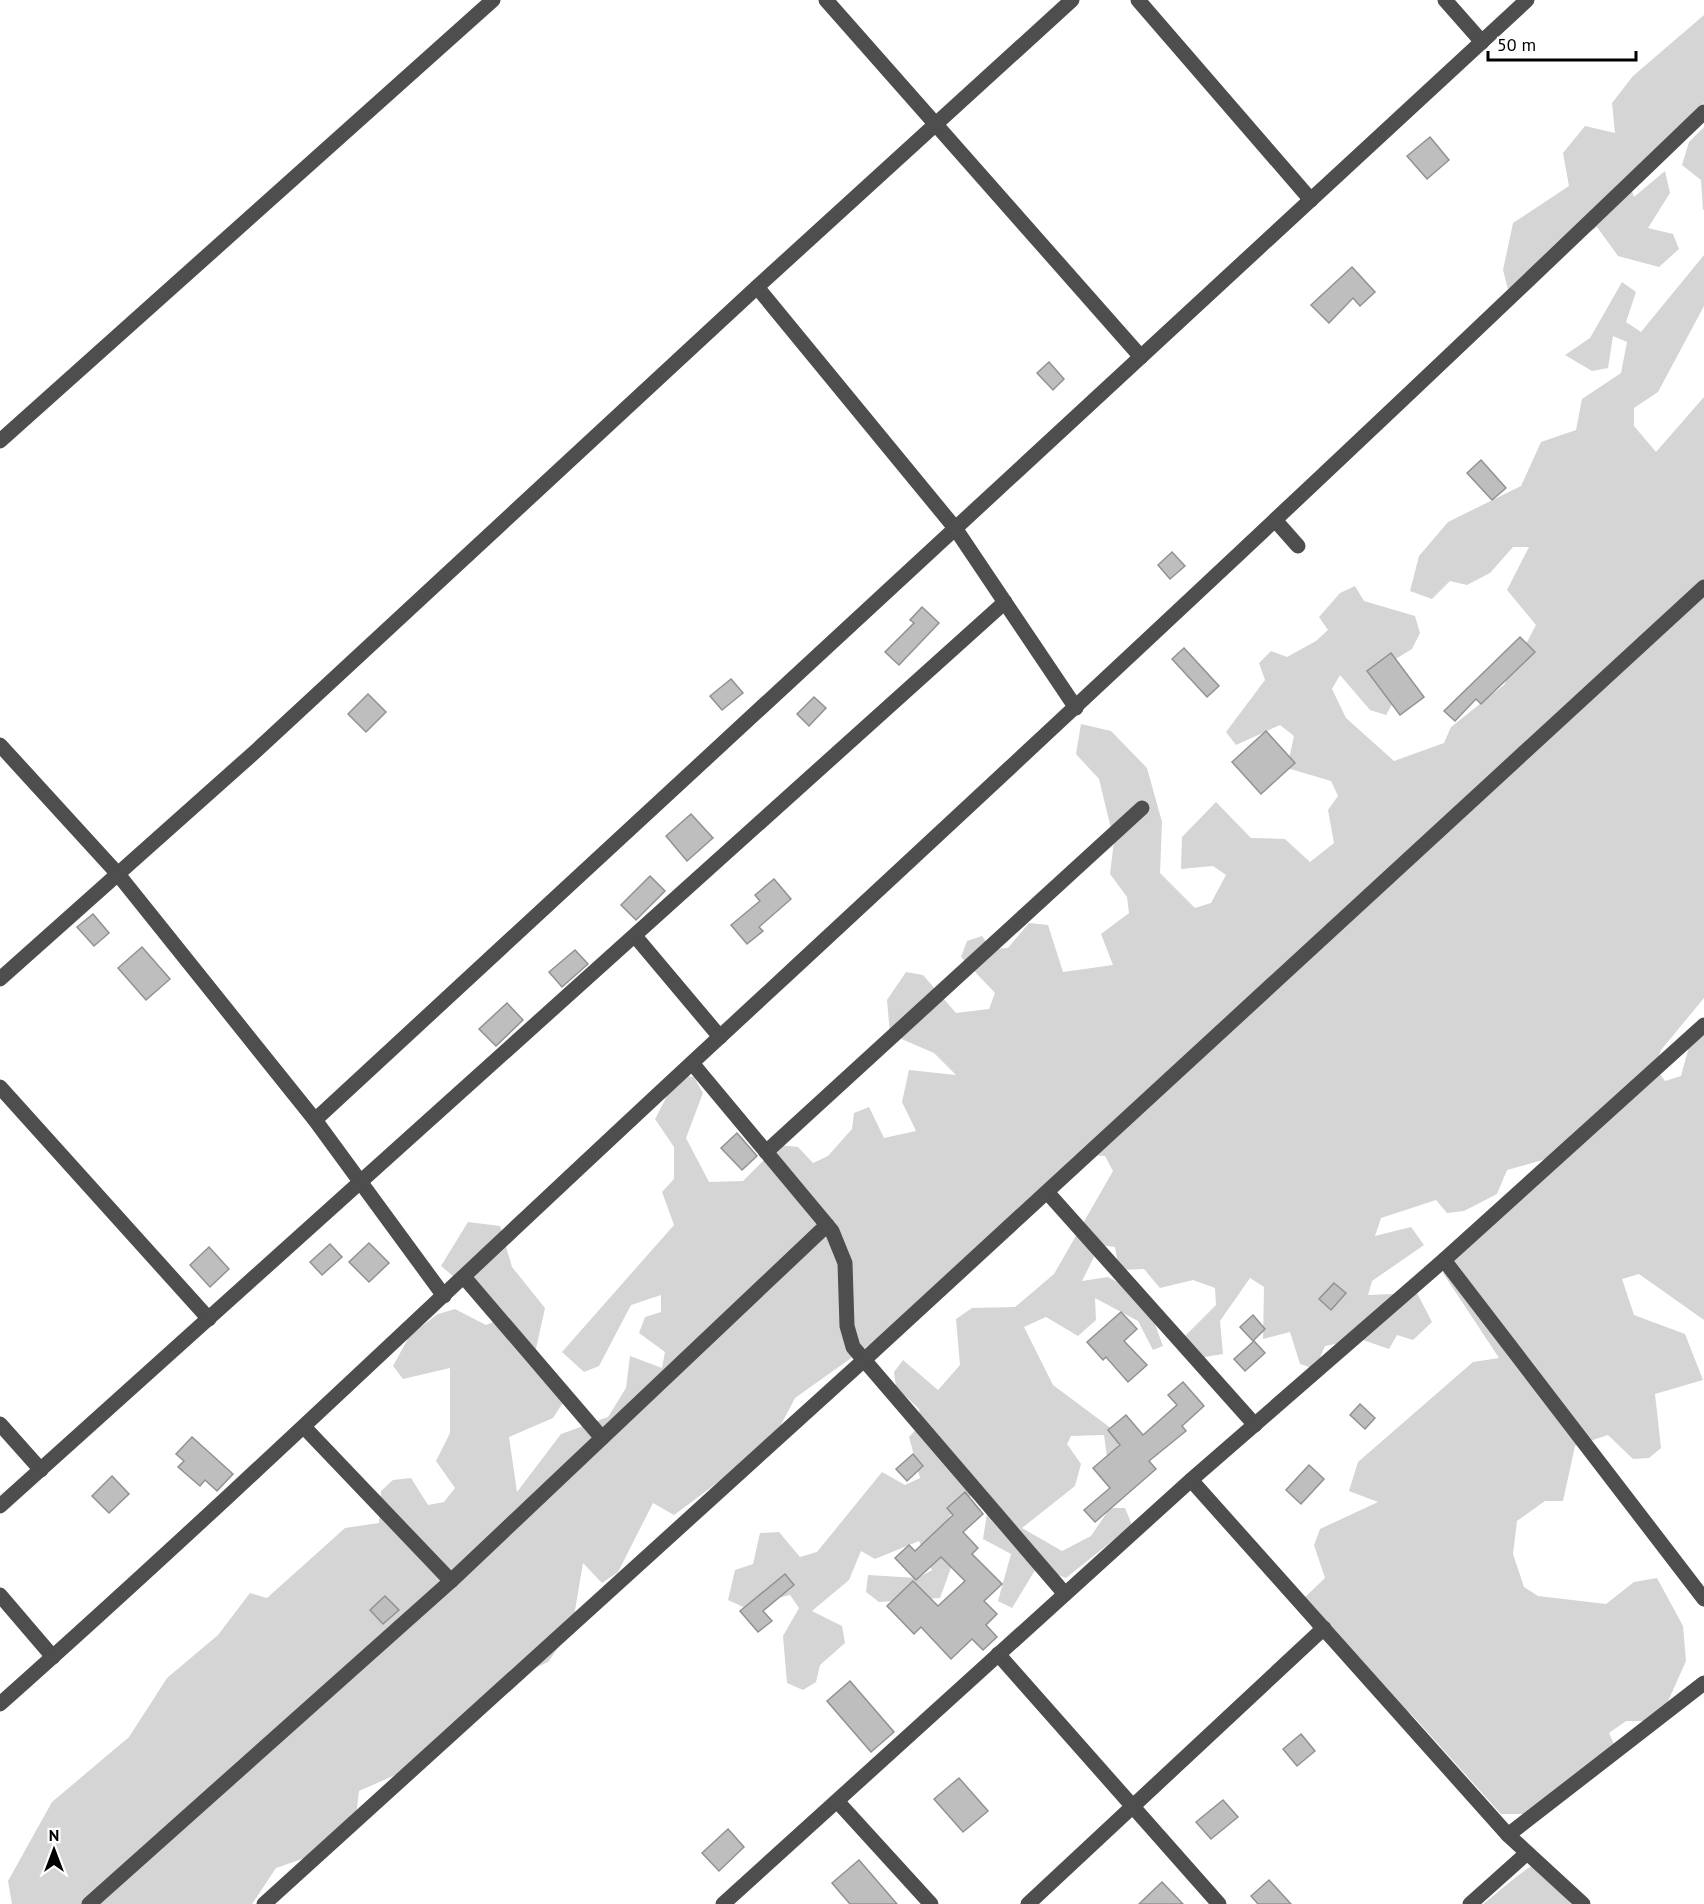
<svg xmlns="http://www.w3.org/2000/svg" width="1704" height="1904" font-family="'PT Sans',sans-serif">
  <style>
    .green { fill: #d5d5d5 }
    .building { fill: #bebebe; stroke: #929292; stroke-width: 1.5 }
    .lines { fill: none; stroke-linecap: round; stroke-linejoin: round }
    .minor { stroke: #4e4e4e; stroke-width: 15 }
  </style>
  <rect width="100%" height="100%" fill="#fff"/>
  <g class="green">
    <polygon points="1704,15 1704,103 1648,156 1630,186 1634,197 1665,171 1670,193 1648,228 1673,234 1679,249 1659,267 1618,256 1597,227 1508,289 1503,270 1513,223 1569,186 1563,153 1585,126 1615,133 1612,103 1633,76"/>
    <polygon points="1704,127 1704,210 1703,210 1701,180 1682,165 1689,142"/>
    <polygon points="1704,255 1704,306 1658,392 1634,408 1634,426 1656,452 1704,397 1704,998 1661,1050 1655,1067 1665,1081 1681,1076 1690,1043 1704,1034 1704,1320 1639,1274 1622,1279 1634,1315 1685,1334 1703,1380 1655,1394 1661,1448 1649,1458 1633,1459 1608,1435 1575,1446 1563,1501 1545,1501 1517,1521 1513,1554 1524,1587 1538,1596 1606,1604 1634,1582 1657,1578 1683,1626 1686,1661 1665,1708 1657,1721 1626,1721 1609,1733 1616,1748 1523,1814 1501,1814 1412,1715 1313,1631 1301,1601 1325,1578 1314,1545 1320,1529 1378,1502 1349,1491 1358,1462 1473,1362 1499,1358 1443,1273 1550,1158 1507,1170 1497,1194 1464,1211 1447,1213 1436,1200 1381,1218 1375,1236 1411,1227 1424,1245 1372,1281 1368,1295 1417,1293 1432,1322 1413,1340 1397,1335 1389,1349 1360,1339 1325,1346 1315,1369 1300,1364 1290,1332 1263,1339 1264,1287 1250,1278 1220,1321 1223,1354 1192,1359 1185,1336 1216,1305 1215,1288 1193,1280 1160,1288 1144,1269 1119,1270 1115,1247 1100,1245 1082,1281 1108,1277 1145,1297 1163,1346 1153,1350 1138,1321 1095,1298 1096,1320 1078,1336 1046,1317 1024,1327 1053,1385 1116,1432 1119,1448 1107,1457 1104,1435 1071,1436 1067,1444 1081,1464 1075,1486 1022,1528 1062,1551 1091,1536 1110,1508 1125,1508 1132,1525 1066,1578 1037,1567 1012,1608 998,1601 1011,1554 983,1539 988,1507 979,1494 962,1498 935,1538 952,1565 940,1598 879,1602 866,1592 868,1575 918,1578 932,1570 919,1541 875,1559 861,1551 849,1580 812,1611 842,1626 845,1643 820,1665 816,1682 803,1690 787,1683 783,1636 799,1608 790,1595 743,1607 728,1600 735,1570 753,1564 760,1533 779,1532 800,1557 817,1552 882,1472 905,1485 920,1478 909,1437 920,1425 919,1409 896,1387 894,1372 903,1360 938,1390 960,1365 956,1319 972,1308 1015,1307 1054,1274 1113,1171 1105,1156 1088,1155 965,1277 795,1398 772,1442 674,1515 653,1503 618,1572 602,1583 583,1563 572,1628 548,1662 520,1675 429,1760 359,1791 356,1817 328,1850 276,1868 252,1904 12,1904 8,1881 52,1802 129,1737 167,1678 218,1635 250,1593 267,1598 345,1528 379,1523 381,1491 393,1480 411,1478 428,1505 444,1502 455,1488 436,1461 450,1433 450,1368 403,1379 393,1366 410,1335 438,1314 455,1309 486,1325 503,1318 441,1266 468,1222 500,1226 512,1267 545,1308 535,1353 570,1392 553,1418 509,1437 517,1492 561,1434 608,1417 626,1388 630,1356 662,1368 665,1352 639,1333 645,1317 661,1312 661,1295 631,1305 599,1366 584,1372 562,1352 674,1225 662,1192 674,1179 674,1147 655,1119 678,1075 694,1077 703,1093 686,1138 709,1182 743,1181 779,1145 798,1147 813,1163 828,1156 852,1129 854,1113 869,1107 884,1138 916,1131 902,1102 909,1070 956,1075 934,1053 890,1034 887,1000 906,972 923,975 956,1013 989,1009 995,993 961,957 967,941 982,936 991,949 1008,948 1029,923 1048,925 1063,972 1113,965 1101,934 1129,913 1127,897 1110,874 1114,841 1099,779 1076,754 1081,724 1111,731 1147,768 1162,822 1160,873 1195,908 1211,903 1226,875 1213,866 1181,869 1182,837 1216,802 1251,838 1285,839 1310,862 1334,843 1328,810 1338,796 1331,781 1287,768 1294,736 1280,725 1236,745 1226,732 1265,680 1259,663 1271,651 1287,657 1316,641 1328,630 1319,617 1340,593 1355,586 1364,601 1415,616 1420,633 1412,649 1373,673 1394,701 1386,715 1370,710 1340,675 1332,689 1346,718 1394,761 1444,743 1451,727 1504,685 1536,625 1507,590 1529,547 1513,547 1490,573 1467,585 1450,581 1432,599 1410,591 1419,556 1448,522 1521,486 1541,442 1576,430 1582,399 1621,373 1627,342 1613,336 1608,368 1592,371 1565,355 1590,338 1622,282 1636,292 1626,322 1641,332"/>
    <path d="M1535,1864L1553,1882L1571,1904H1483C1500,1891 1516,1875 1535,1864Z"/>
  </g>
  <g class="building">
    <polygon points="1430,137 1449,160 1427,179 1407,156"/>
    <polygon points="1352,267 1375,292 1360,306 1353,298 1329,323 1311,305"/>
    <polygon points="1049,362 1064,379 1053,390 1037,373"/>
    <polygon points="1481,460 1506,488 1492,500 1467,473"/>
    <polygon points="1172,552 1185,566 1170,579 1158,565"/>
    <polygon points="922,607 939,623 899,665 885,652 914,623 910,620"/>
    <polygon points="1520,637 1535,652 1481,704 1476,699 1455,721 1444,711"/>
    <polygon points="1184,648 1219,686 1207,697 1172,659"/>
    <polygon points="1391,653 1424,697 1400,715 1367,671"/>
    <polygon points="731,679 743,693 722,710 710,696"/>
    <polygon points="368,694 386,712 366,732 348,714"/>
    <polygon points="814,697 826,708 809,726 797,714"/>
    <polygon points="1266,731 1295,763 1261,794 1232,762"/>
    <polygon points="691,814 713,838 687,861 666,836"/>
    <polygon points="650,876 665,891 636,920 621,905"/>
    <polygon points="774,879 791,899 759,927 763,931 747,944 731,925 760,901 755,895"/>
    <polygon points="93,914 109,933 94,946 77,927"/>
    <polygon points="142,947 170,979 146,1000 118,968"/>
    <polygon points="575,950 588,964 562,987 549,972"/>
    <polygon points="507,1003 523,1020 496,1046 479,1029"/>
    <polygon points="737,1133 757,1156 742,1170 721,1148"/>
    <polygon points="369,1243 389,1263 369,1282 349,1262"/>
    <polygon points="330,1244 342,1257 322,1275 310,1262"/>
    <polygon points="209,1247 229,1269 210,1287 190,1265"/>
    <polygon points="1334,1283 1346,1293 1331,1310 1319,1299"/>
    <polygon points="1121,1312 1137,1329 1124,1341 1147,1365 1128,1382 1106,1357 1103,1360 1087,1342"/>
    <polygon points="1253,1315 1265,1329 1253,1341 1240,1327"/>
    <polygon points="1254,1341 1265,1353 1245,1371 1234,1359"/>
    <polygon points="1183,1382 1204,1406 1182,1426 1186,1431 1149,1461 1156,1469 1095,1522 1084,1510 1110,1488 1093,1468 1120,1445 1108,1430 1126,1415 1143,1435 1177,1405 1168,1395"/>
    <polygon points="1360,1404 1375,1418 1365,1429 1350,1415"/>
    <polygon points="192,1437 233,1474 217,1491 205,1480 200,1486 178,1467 184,1461 176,1454"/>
    <polygon points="913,1454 923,1466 907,1481 896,1469"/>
    <polygon points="1309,1465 1324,1479 1301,1504 1286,1490"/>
    <polygon points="112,1476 129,1494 109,1513 92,1496"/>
    <polygon points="965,1492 983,1514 963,1532 978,1548 972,1554 1002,1584 984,1601 997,1614 986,1625 997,1637 983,1650 972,1639 951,1659 921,1627 914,1634 887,1606 913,1581 938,1606 965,1581 941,1557 916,1580 895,1558 909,1545 915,1551 953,1515 947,1508"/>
    <polygon points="785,1574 794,1585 763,1611 772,1621 758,1632 740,1611"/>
    <polygon points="385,1596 399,1610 383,1624 370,1610"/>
    <polygon points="850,1681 894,1732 871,1752 827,1701"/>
    <polygon points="1301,1734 1315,1751 1297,1766 1283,1749"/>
    <polygon points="959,1778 988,1811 963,1832 934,1799"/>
    <polygon points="1223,1800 1238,1817 1211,1839 1196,1822"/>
    <polygon points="728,1829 744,1847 719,1871 702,1853"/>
    <polygon points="859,1860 897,1904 850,1904 832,1883"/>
    <polygon points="1269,1880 1291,1904 1258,1904 1251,1896"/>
    <polygon points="1162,1882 1183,1904 1139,1904"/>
  </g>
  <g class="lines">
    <g class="minor">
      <polyline points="826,0 1141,357"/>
      <polyline points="1138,0 1311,200"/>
      <polyline points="1445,0 1482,42"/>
      <polyline points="757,287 955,528 1076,708"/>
      <polyline points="0,441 493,0"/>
      <polyline points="1275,520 1298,546"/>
      <polyline points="0,745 117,873 315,1120 444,1296"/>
      <polyline points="635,936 720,1037"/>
      <polyline points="0,979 257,750 757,287 1072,0"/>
      <polyline points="692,1063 832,1231 845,1263 847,1326 853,1347 1065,1594"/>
      <polyline points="0,1087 209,1319"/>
      <polyline points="315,1120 1527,0"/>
      <polyline points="766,1152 1142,808"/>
      <polyline points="1047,1192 1255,1425"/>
      <polyline points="1444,1260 1704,1599"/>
      <polyline points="464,1277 602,1438"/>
      <polyline points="0,1424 41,1470"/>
      <polyline points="304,1427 451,1581"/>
      <polyline points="1191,1480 1508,1835 1583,1904"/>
      <polyline points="0,1506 1005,602"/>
      <polyline points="0,1595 53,1657"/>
      <polyline points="998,1654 1219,1904"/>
      <path d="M0,1704C236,1494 464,1274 696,1059C1034,746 1372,432 1704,112"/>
      <polyline points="837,1801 931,1904"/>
      <polyline points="1508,1835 1704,1683"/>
      <polyline points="89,1904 451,1581 827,1225"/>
      <polyline points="264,1904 864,1360 1704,587"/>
      <polyline points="723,1904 1191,1480 1444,1260 1704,1025"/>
      <polyline points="1028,1904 1324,1628"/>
      <polyline points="1470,1904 1527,1853"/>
    </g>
  </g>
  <g transform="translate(54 1850)" stroke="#ffffff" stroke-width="4.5" paint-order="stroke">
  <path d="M0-4.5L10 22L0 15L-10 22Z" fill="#000000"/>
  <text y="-9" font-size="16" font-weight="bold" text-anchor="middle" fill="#000000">N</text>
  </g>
  <path d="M1488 51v9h148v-9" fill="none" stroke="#000000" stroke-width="3"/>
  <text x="1497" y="51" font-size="18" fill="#000000" stroke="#ffffff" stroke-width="4.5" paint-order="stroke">50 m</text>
</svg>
